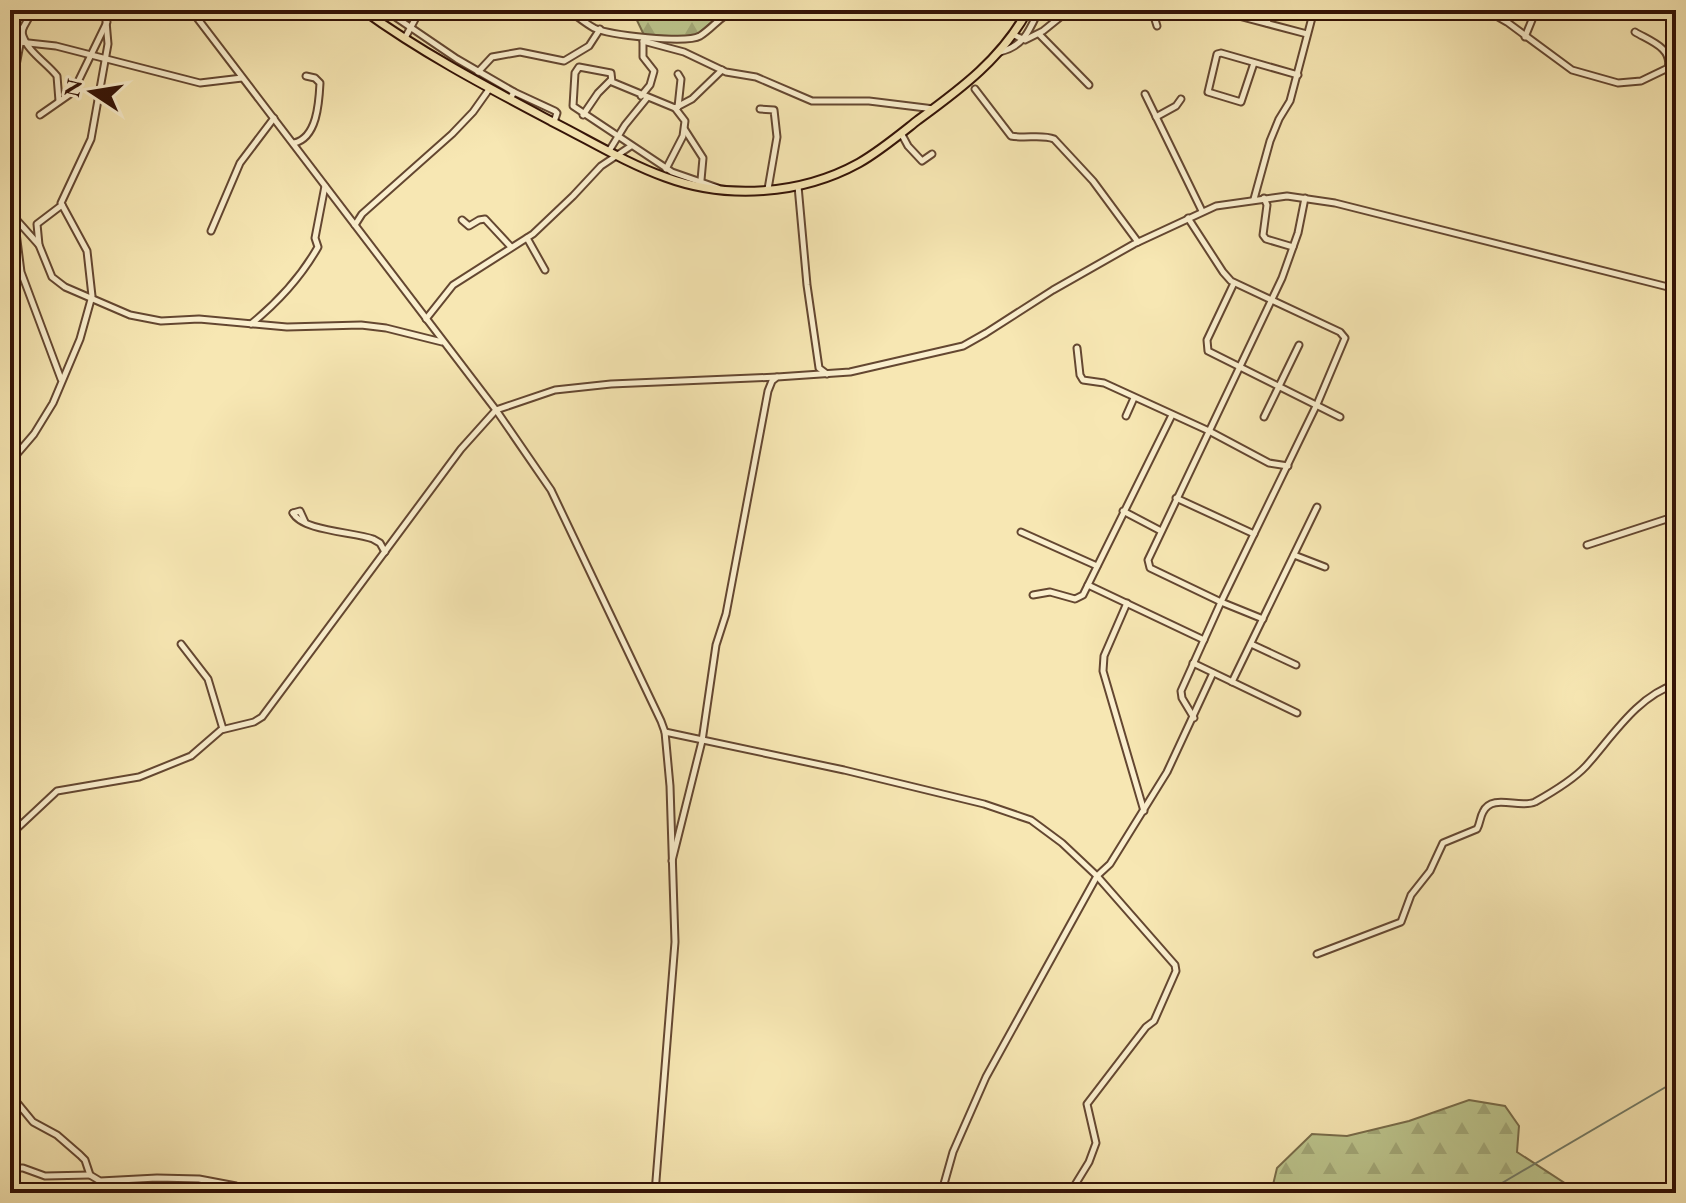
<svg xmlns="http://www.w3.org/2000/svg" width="1686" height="1203" font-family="'EB Garamond',serif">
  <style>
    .forest { fill: url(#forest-firs); stroke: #786c4a; stroke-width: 2 }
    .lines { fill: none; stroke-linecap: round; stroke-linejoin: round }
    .stream { stroke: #737b67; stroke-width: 2 }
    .minor-casing { stroke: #644731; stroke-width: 9 }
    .major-casing { stroke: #331206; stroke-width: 11 }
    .minor { stroke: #faefce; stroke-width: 5 }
    .major { stroke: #f7e7b3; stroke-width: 7 }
  </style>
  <defs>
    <pattern id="forest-firs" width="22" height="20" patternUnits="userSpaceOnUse" patternTransform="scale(2)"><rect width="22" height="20" fill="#bcc58d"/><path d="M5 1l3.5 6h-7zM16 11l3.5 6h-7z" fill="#a2a878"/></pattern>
  </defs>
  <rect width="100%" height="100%" fill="#f7e7b3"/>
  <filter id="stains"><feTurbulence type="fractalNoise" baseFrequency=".0025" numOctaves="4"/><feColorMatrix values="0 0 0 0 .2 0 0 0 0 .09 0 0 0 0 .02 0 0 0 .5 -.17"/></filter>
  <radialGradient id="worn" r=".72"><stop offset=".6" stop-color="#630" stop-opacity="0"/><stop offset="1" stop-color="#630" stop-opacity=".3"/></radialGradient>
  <g class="forest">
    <polygon points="632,10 722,10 721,14 694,37 644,35"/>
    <polygon points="1469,1100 1505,1106 1519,1126 1517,1152 1574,1189 1620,1193 1271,1193 1277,1168 1312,1134 1347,1136 1409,1121"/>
  </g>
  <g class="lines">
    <polyline class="stream" points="1485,1193 1676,1081"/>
    <g class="minor-casing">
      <g id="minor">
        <polyline points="191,10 496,410 551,490 661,721 665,732 670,786 675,942 655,1193"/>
        <polyline points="385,10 457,59 514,92"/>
        <path d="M568,10C577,16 585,23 594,28C609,35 686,44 700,36C713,28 720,16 735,10"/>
        <polyline points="1152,10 1157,26"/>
        <polyline points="1233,10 1235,15 1307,34"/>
        <path d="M1486,10L1507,22L1572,70L1618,83L1641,81L1668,68C1673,48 1650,41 1635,32"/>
        <polyline points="529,15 531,10"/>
        <polyline points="1267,23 1271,10"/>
        <path d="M22,33C27,52 45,61 57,76L59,101"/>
        <polyline points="1039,34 1089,85"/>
        <polyline points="1014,35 1025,40 1043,31 1069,10"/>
        <polyline points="10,36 23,28 33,10"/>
        <polyline points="1525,37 1536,10"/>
        <polyline points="405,38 420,10"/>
        <polyline points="10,41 56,46 200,83 242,78"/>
        <polyline points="643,41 684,52 726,72 756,77 812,101 869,101 934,109"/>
        <path d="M1000,52C1024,46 1029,31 1039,10"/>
        <polyline points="1254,63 1241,102 1208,92 1217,54 1221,53 1298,75"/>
        <polyline points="478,72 492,57 520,52 564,61 589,46 600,29"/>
        <polyline points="678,74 681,79 678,107"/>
        <path d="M975,89L1011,136C1025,139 1042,134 1054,139L1093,181L1138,242"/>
        <polyline points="1145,94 1202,211"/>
        <polyline points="641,96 650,85 654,71 643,57 643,42"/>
        <polyline points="10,98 23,28"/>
        <polyline points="510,99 514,92 555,111 557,113 554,122"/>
        <polyline points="760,109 774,110 777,137 768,189"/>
        <polyline points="40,115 73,92 107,22"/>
        <polyline points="583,115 598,93 611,80"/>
        <polyline points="1156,117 1176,106 1181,99"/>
        <polyline points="685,130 703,158 701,180"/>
        <polyline points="901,133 908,146 922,161 932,154"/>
        <path d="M294,143C317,138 319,103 320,83L315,78L306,76"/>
        <polyline points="609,151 625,125 647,98"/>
        <polyline points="666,169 683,136 685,121 675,108"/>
        <polyline points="10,185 21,272 61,379"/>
        <polyline points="798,186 807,285 819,368 827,374"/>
        <polyline points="718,188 672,172 573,106 575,73 579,67 611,73 612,82 675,108 692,99 722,70"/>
        <polyline points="1264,198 1267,205 1263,235 1266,239 1293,247"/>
        <polyline points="1254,199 1270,141 1279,119 1290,101 1314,10"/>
        <polyline points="62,205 37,224 39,245 52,277 65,287 130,315 161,321 199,319 287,327 361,325 386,328 442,342"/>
        <polyline points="14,217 39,245"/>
        <polyline points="1188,218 1223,272 1231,281 1340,332 1345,338 1318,402 1221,602 1181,691 1182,698 1194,718"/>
        <polyline points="462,220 469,226 479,220 485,219 511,247"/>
        <polyline points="355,225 362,214 452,134 473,112 490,88"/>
        <polyline points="211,231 240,163 274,118"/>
        <polyline points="527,238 545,270"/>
        <polyline points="1234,283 1207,340 1208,351 1340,417"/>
        <polyline points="426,319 453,285 533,234 573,196 601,166 631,146"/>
        <path d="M251,324C278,302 301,277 318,247L315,238L325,186"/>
        <polyline points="1077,348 1080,375 1083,380 1104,383 1209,431 1269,463 1288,466"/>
        <polyline points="1126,416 1134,398"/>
        <polyline points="1264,417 1299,345"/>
        <polyline points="10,462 34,434 53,403 80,339 92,296 87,251 61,203 91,139 108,44 105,10"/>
        <polyline points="1176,498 1254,534"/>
        <polyline points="1123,511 1161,531"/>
        <path d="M293,513C302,531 354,532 373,539L380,543L385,552"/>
        <polyline points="293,513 300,511 305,522"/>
        <polyline points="1021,532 1097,566"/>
        <polyline points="1587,545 1676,516"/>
        <polyline points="1294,555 1325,567"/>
        <polyline points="1088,585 1204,640"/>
        <polyline points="1033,595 1050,592 1075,599 1083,595 1172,415"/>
        <polyline points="1127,603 1104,656 1103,671 1144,811"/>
        <polyline points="1263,619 1221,602 1150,568 1148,560 1282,278 1298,233 1305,198"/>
        <polyline points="181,644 208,679 223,729"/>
        <polyline points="1251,644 1296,665"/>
        <polyline points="1193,663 1297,713"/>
        <polyline points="1232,682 1317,507"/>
        <polyline points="665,732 844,770 984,804 1031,820 1062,843 1097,876 1175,965 1176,971 1154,1021 1146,1027 1087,1104 1096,1143 1089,1162 1070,1193"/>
        <polyline points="10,835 57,791 139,777 191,756 221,730 254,722 262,717 461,449 496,410 555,390 611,384 777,377"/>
        <polyline points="672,861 702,741 716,645 726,614 768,391 772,381 777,377 850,372 963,346 986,333 1053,290 1134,244 1216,206 1287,196 1335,203 1676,289"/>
        <path d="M1317,954L1401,922L1411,895L1430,871L1443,843L1477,829C1480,824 1480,817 1483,812C1492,793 1519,809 1535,802C1551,793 1573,780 1586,766C1612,737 1637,696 1676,684"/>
        <polyline points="10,1094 33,1122 57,1135 80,1155 85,1160 90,1175 100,1181 157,1178 199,1179 236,1186 252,1193"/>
        <polyline points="10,1168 23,1168 45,1176 90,1175"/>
        <polyline points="937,1193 944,1184 953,1152 986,1077 1097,876 1110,864 1167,772 1213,673"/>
      </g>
    </g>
    <g class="major-casing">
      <path id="major" d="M363,10C422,53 487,87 551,121C589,140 626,163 665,177C727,200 801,195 859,163C880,151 899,135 918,120C962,88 1002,58 1028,10"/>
    </g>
    <use href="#minor" class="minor"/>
    <use href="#major" class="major"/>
  </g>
  <rect width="1686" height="1203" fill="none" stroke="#f7e7b3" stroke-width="40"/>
  <rect x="12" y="12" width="1662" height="1179" fill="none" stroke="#331206" stroke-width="4"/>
  <rect x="20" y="20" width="1646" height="1163" fill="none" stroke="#331206" stroke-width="2"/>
  <g transform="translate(92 92) rotate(282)" stroke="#faefce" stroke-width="6" paint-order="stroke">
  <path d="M0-6L14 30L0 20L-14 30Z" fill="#331206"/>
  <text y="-12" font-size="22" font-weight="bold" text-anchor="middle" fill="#331206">N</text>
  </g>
  <rect width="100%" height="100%" filter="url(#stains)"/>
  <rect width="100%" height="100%" fill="url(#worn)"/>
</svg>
